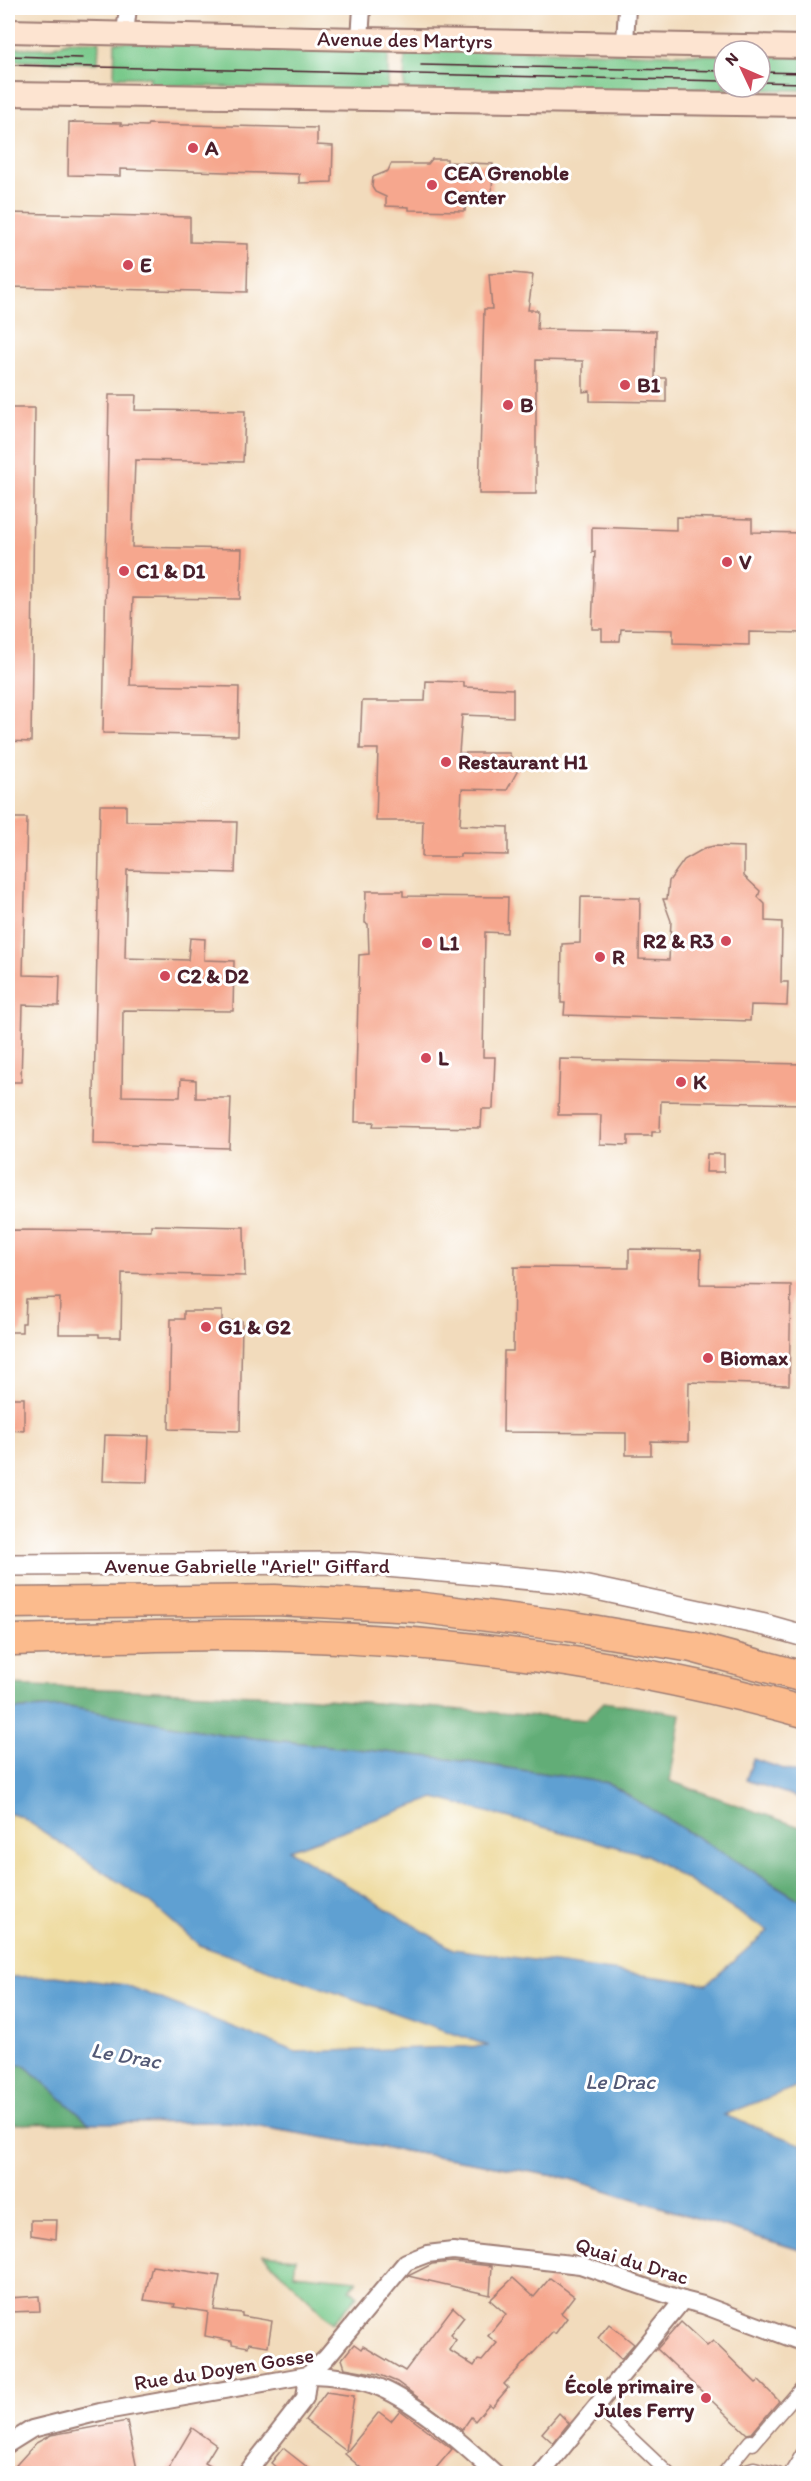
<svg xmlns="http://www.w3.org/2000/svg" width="811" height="2481" font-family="Itim,sans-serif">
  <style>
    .green { fill: #79c98b; stroke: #62745b; stroke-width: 1.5 }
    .forest { fill: #62ad77; stroke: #566651; stroke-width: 1.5 }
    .sand { fill: #eeda9e; stroke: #9c7c64; stroke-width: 1.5 }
    .water { fill: #5ea0d2; stroke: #54607e; stroke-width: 1.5; fill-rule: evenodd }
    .building { fill: #f6a78e }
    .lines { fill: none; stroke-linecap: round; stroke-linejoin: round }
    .pedestrian-casing { stroke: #9e7d74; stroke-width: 15 }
    .minor-casing { stroke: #9e7d74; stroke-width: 20 }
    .tertiary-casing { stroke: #9e7d74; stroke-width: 24 }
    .secondary-casing { stroke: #9e7d74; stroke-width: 26 }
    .motorway-casing { stroke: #9e7d74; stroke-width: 33 }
    .pedestrian { stroke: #fff; stroke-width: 12 }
    .minor { stroke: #fff; stroke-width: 16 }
    .tertiary { stroke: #fff; stroke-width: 21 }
    .secondary { stroke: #fde4d1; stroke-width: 22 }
    .motorway { stroke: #fbbb8d; stroke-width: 30 }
    .tram { stroke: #4a1f2b; stroke-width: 1.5 }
    .poi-dot { fill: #d1495b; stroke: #fff; stroke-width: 2 }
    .labels { text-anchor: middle; stroke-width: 6; stroke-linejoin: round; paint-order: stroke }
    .street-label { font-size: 21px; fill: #4a1f2b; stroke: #fff }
    .poi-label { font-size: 21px; font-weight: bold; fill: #4a1f2b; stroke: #fff; text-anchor: start }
    .water-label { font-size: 22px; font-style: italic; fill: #535976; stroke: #fff }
  </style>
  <rect width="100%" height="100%" fill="#fff"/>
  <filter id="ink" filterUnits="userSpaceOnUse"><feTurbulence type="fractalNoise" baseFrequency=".0167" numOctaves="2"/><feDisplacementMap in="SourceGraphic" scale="12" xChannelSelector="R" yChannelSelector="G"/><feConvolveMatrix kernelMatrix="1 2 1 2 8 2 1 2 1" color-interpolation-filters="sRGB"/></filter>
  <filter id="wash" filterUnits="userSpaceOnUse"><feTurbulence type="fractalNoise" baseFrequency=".008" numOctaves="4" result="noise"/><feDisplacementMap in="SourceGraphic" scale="24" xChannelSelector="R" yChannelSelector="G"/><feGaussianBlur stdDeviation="1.35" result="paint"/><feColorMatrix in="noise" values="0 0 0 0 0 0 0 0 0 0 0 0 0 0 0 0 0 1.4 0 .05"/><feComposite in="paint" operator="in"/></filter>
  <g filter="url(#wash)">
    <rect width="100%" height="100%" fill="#f2dbbc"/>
    <g class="green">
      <polygon points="70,41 99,41 98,63 8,61 8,48 50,48"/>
      <polygon points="115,42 388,48 388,91 149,85 150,77 114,77"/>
      <polygon points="405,48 724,55 724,87 760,87 760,56 803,57 803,90 693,89 675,97 404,91"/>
      <polygon points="263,2255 296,2258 294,2274 357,2280 350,2290 358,2295 333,2323"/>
    </g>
    <g class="forest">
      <polygon points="8,1685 302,1697 586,1720 604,1702 681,1714 670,1781 803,1828 803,1902 608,1783 441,1758 226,1735 68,1707 8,1710"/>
      <polygon points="24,2064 89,2123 8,2124 8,2065"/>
    </g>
    <polygon class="sand" points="68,1707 226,1735 441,1758 608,1783 803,1902 803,2251 567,2178 231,2122 89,2123 24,2065 8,2065 8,1710"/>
    <g class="water">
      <path d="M68,1707L226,1735L441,1758L608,1783L803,1902V2084L724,2115L803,2145V2251L567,2178L231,2122L89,2123L24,2065H8V1977L55,1976L126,1985L296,2052L489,2046L199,1945L152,1904L21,1817L8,1813V1710ZM435,1798L647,1855L768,1931L707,1984L453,1949L289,1850Z"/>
      <polygon points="753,1759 803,1775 803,1799 746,1780"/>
    </g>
    <g id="blocks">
      <g class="building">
        <polygon points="69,122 121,123 121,125 147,126 148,124 317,128 317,145 333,146 332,182 299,183 299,174 120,169 120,176 68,175"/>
        <polygon points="432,159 447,159 447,162 493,164 492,193 466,192 465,211 409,210 409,207 386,206 386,197 375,192 372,187 373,177 388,171 391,164 428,164"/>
        <polygon points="8,213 190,217 190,242 248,244 247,292 8,287"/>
        <polygon points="512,273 533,275 528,310 538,310 537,329 656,331 655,378 666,378 666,402 590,401 590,391 583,392 583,361 536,360 536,494 479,494 484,309 492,309 489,274"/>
        <polygon points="109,395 136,395 135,410 245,411 243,462 135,460 132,547 242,549 240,599 133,598 130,685 239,687 238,736 103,733"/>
        <polygon points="8,408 35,408 31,742 8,741"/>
        <polygon points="676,517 752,519 752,532 804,533 804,633 749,632 749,645 673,643 673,630 621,629 620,641 602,641 602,629 592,629 595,551 592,552 592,527 676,530"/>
        <polygon points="426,681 464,682 464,687 513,689 513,717 462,715 459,753 509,753 518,770 507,790 462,789 460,825 508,827 508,855 460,854 460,857 422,857 423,821 376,821 378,749 360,749 362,701 425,701"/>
        <polygon points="100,805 126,805 126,821 237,822 235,873 127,870 125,958 188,960 190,938 205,939 204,960 234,961 233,1011 123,1010 122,1096 180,1097 181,1079 196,1080 196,1098 231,1098 229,1148 93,1144"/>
        <polygon points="8,818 27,818 23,975 60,976 59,1006 23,1005 21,1082 8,1082"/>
        <polygon points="714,846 744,847 744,876 760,891 758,897 765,904 765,921 782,922 781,982 788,982 787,1006 751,1005 750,1021 564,1015 565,1003 561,1003 562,944 580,943 581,897 640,898 639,959 669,960 671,921 663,899 667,899 669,881 684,860 705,848"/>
        <polygon points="366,891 403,891 403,896 508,897 507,933 485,932 483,1057 495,1057 493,1109 482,1109 481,1128 373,1126 374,1122 355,1122 359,955 369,954 368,924 365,923"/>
        <polygon points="560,1059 804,1064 804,1104 661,1101 660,1132 652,1132 652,1136 628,1136 628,1145 600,1144 601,1115 558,1115"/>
        <polygon points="707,1154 724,1154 724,1172 706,1172"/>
        <polygon points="151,1225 244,1227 245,1276 122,1273 121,1337 99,1337 99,1334 59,1334 60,1298 26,1299 25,1323 22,1323 22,1332 8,1332 8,1230 151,1231"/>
        <polygon points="629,1249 701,1250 700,1284 791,1285 789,1385 689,1382 688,1442 651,1441 651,1455 626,1455 626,1433 503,1432 504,1351 513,1351 514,1267 629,1268"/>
        <polygon points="184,1311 222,1311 222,1321 242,1321 240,1431 169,1429 171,1319 184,1319"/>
        <polygon points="8,1398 24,1398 24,1431 8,1430"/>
        <polygon points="105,1435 149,1436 147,1482 103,1481"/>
        <polygon points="31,2220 57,2220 56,2239 31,2235"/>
        <polygon points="452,2262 492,2266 490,2295 408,2276 432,2264"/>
        <polygon points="152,2266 220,2276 214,2310 242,2313 242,2316 272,2321 268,2346 249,2343 248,2347 232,2344 232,2341 205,2336 208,2312 174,2307 175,2304 144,2300"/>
        <polygon points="513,2278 534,2297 550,2278 574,2296 561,2313 567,2318 555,2334 553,2332 504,2384 508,2388 492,2407 489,2404 475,2421 471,2417 462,2430 397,2382 378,2374 345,2368 342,2359 354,2344 361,2349 363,2346 405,2371 453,2307 464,2317 450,2335 456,2340 449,2350 474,2366 478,2360 482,2361 497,2343 488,2336 506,2314 490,2300"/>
        <polygon points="39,2296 40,2311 8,2312 8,2298"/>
        <polygon points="681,2322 707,2346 713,2341 756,2383 759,2381 779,2401 752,2433 747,2434 657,2349"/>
        <polygon points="609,2324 634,2344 621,2359 598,2338"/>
        <polygon points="326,2392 354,2396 346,2451 305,2420"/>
        <polygon points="400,2410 452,2449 431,2474 368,2474 345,2454 379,2412 391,2421"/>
        <polygon points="559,2413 569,2423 553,2443 542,2433"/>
        <polygon points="127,2421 138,2474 8,2474 36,2443 51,2435"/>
        <polygon points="192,2428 216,2445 205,2463 224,2474 165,2474"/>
        <polygon points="283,2448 316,2474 284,2474 271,2463"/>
      </g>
    </g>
  </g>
  <g filter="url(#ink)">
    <use href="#blocks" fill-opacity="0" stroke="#9e7d74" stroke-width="1.5"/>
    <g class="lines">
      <g class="pedestrian-casing">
        <g id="pedestrian">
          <polyline points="597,2406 669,2474"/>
          <polyline points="723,2474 750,2441 753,2444 804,2385"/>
          <polyline points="734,2474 754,2468 778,2474"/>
          <polyline points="790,2474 804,2451"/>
        </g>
      </g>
      <g class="minor-casing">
        <g id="minor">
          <polyline points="125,33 128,8"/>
          <polyline points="360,39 362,8"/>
          <polyline points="625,42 627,8"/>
          <path d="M8,2444L32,2429L100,2412L308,2375C329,2375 362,2379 381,2388C419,2404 465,2446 496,2474"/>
          <polyline points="246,2474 305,2398 308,2375 326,2358 406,2262 427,2254 453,2251 580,2265 683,2300 703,2305 804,2343"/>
          <polyline points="541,2474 683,2300"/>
        </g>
      </g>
      <g class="tertiary-casing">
        <polyline id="tertiary" points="8,1565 353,1563 564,1582 765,1625 804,1636"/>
      </g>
      <g class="secondary-casing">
        <g id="secondary">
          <polyline points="8,31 360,39 804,47"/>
          <polyline points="8,94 804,105"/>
        </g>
      </g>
      <g class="motorway-casing">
        <g id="motorway">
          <polyline points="8,1603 275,1600 416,1607 568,1626 692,1647 804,1677"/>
          <path d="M8,1640C101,1638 196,1633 289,1636C464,1641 635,1665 804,1712"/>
        </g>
      </g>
      <use href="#pedestrian" class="pedestrian"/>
      <use href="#minor" class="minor"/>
      <use href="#tertiary" class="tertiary"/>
      <use href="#secondary" class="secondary"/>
      <use href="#motorway" class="motorway"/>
      <g class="tram">
        <polyline points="8,56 82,58"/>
        <polyline points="8,65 724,81"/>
        <polyline points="421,65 724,71"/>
        <polyline points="760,72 804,73"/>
        <polyline points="760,82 804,83"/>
      </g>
    </g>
  </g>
  <g class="poi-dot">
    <circle cx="193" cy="148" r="6"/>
    <circle cx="432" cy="185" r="6"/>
    <circle cx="128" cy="265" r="6"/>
    <circle cx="625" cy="385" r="6"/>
    <circle cx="508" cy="405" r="6"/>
    <circle cx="727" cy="562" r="6"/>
    <circle cx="124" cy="571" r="6"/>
    <circle cx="446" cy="762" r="6"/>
    <circle cx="726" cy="941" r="6"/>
    <circle cx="427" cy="943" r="6"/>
    <circle cx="600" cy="957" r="6"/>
    <circle cx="165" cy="976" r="6"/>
    <circle cx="426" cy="1058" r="6"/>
    <circle cx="681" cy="1082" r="6"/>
    <circle cx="206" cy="1327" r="6"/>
    <circle cx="708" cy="1358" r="6"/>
    <circle cx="706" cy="2398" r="6"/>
  </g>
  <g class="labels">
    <g class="street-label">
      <text transform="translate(405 40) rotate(1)" y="7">Avenue des Martyrs</text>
      <text x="247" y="1573">Avenue Gabrielle "Ariel" Giffard</text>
      <text transform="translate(632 2261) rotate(17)" y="7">Quai du Drac</text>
      <text transform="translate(224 2369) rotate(-9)" y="7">Rue du Doyen Gosse</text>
    </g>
    <g class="poi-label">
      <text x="205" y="155">A</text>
      <text x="444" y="180">CEA Grenoble<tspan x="444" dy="24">Center</tspan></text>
      <text x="140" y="272">E</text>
      <text x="637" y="392">B1</text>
      <text x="520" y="412">B</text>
      <text x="739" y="569">V</text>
      <text x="136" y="578">C1 &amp; D1</text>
      <text x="458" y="769">Restaurant H1</text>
      <text x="714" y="948" text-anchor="end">R2 &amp; R3</text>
      <text x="439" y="950">L1</text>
      <text x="612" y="964">R</text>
      <text x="177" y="983">C2 &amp; D2</text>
      <text x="438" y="1065">L</text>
      <text x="693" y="1089">K</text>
      <text x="218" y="1334">G1 &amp; G2</text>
      <text x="720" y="1365">Biomax</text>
      <text x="694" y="2393" text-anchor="end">École primaire<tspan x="694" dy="24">Jules Ferry</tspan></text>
    </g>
    <g class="water-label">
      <text transform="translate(126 2055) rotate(10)" y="8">Le Drac</text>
      <text x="620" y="2089">Le Drac</text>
    </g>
  </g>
  <rect width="811" height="2481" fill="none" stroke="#fff" stroke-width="30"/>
  <g transform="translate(742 69) rotate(314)"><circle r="28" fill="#ffffff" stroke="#b7a5aa" stroke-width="1.5"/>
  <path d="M0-4.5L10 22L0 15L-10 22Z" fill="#d1495b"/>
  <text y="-9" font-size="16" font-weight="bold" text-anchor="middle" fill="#4a1f2b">N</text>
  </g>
</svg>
